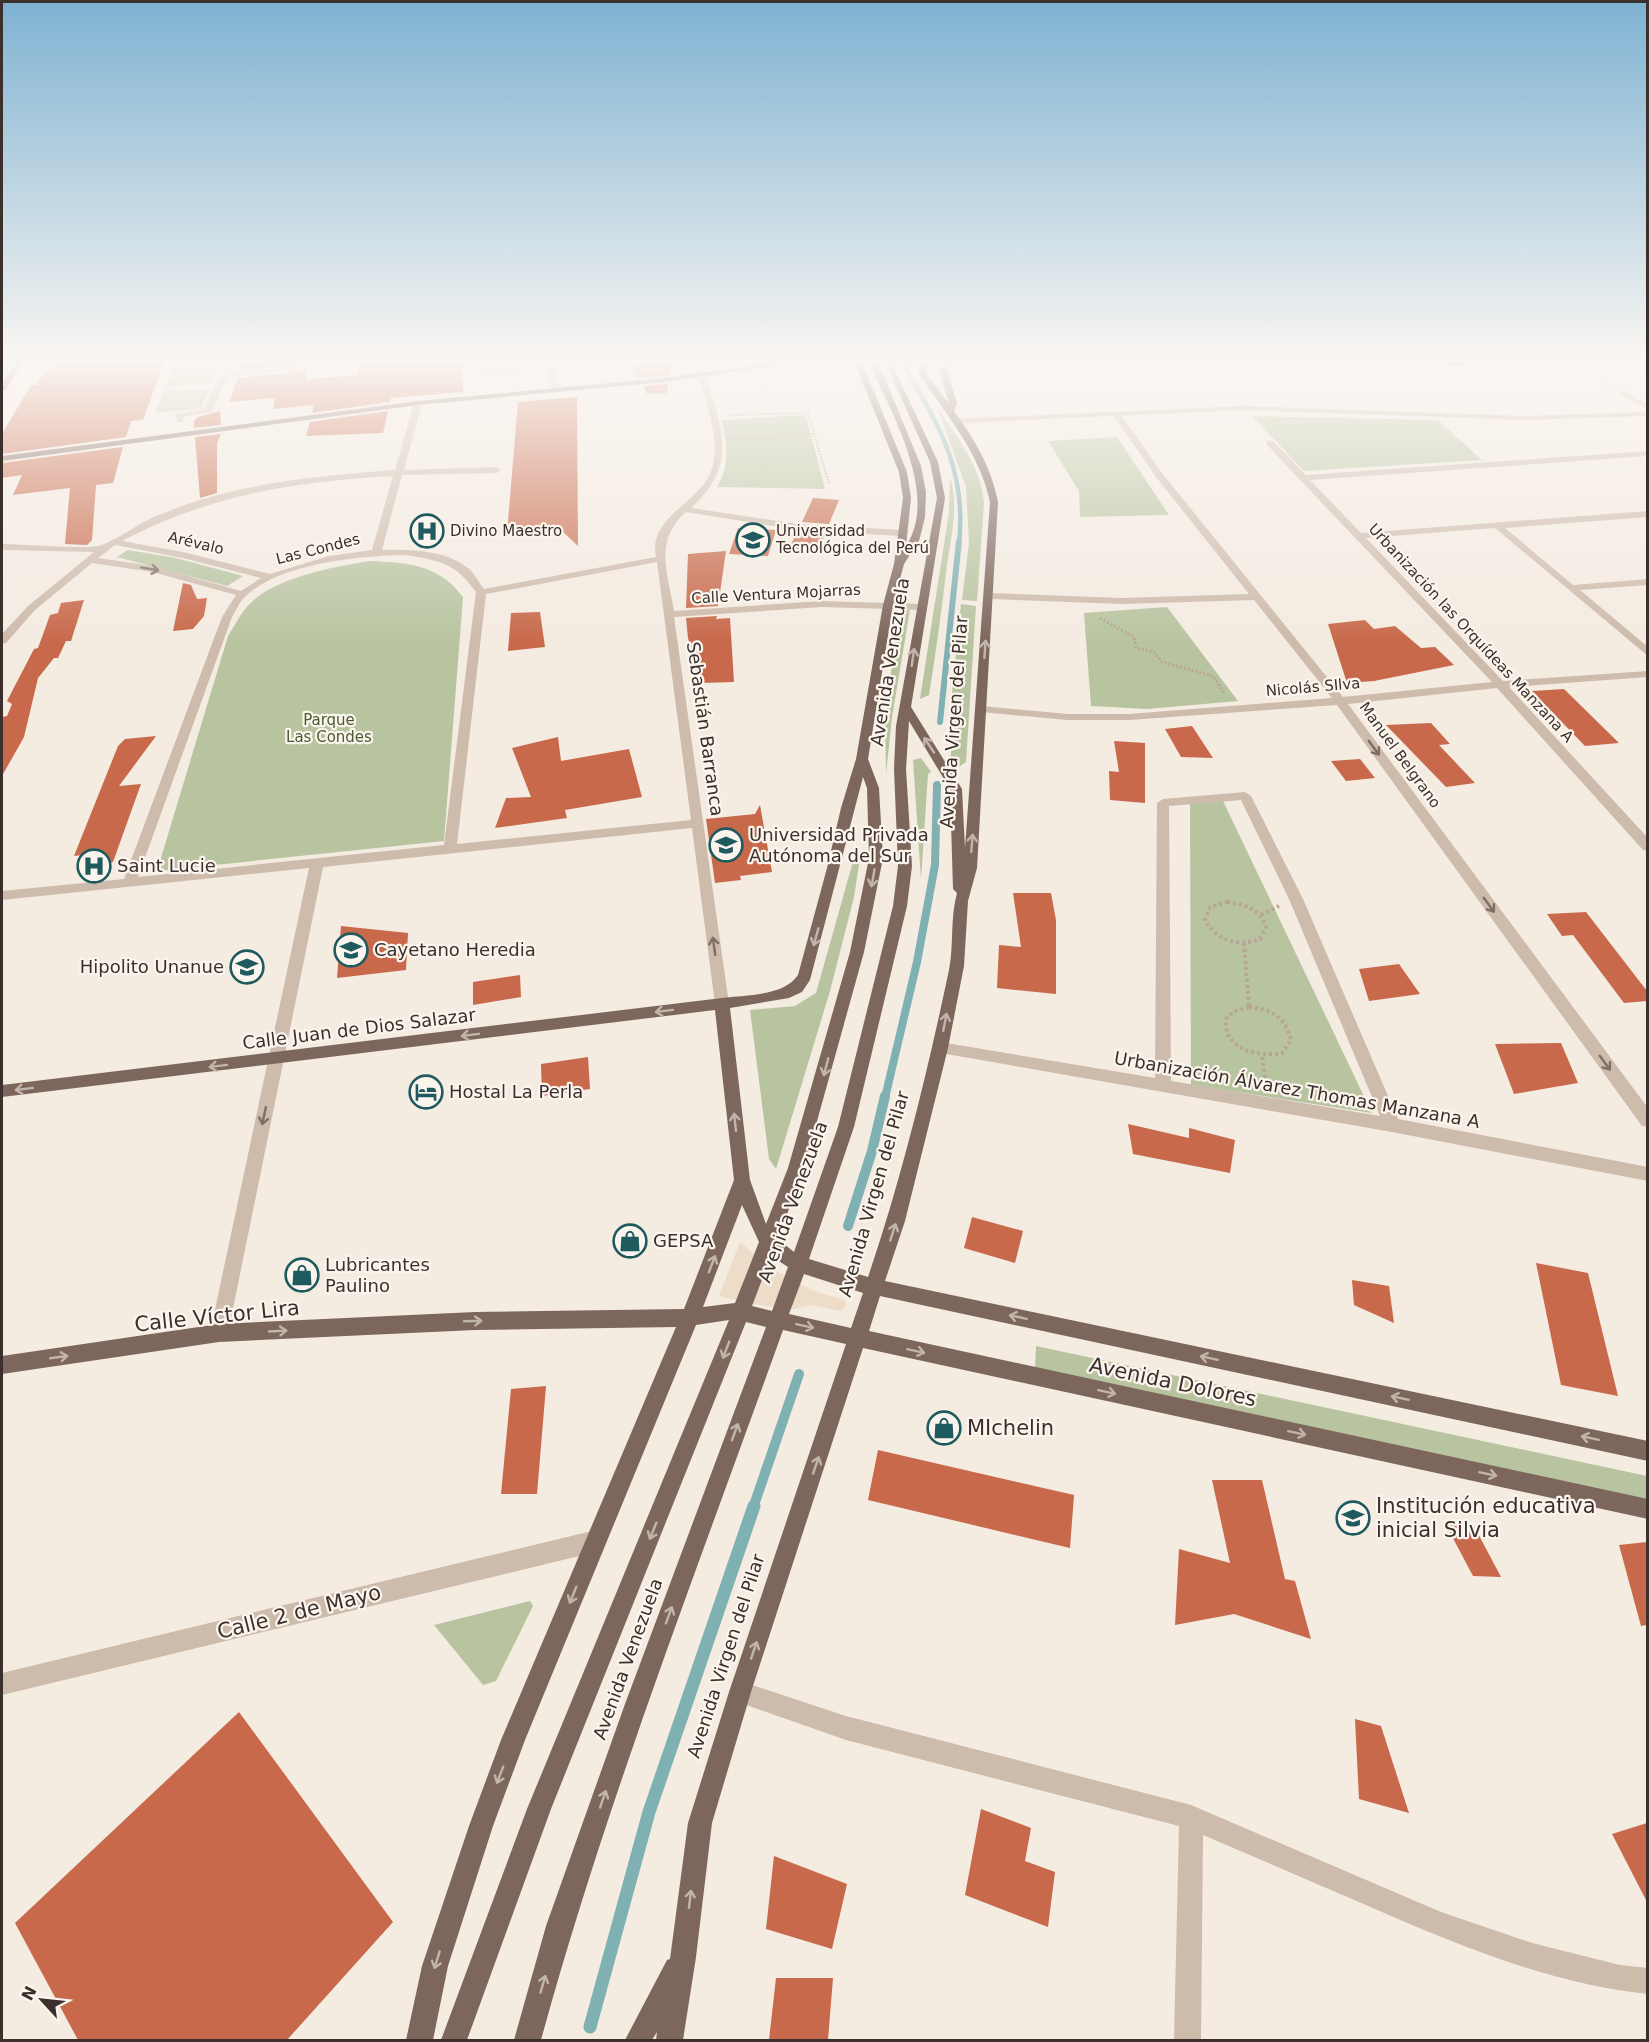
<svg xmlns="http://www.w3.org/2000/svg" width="1649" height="2042" font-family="'DejaVu Sans',sans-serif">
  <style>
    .green { fill: #b8c4a0 }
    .plaza { fill: #ecdcc8 }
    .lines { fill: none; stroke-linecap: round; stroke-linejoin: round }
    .stream-far4 { stroke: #7fb0b2; stroke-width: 4.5 }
    .stream-far3 { stroke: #7fb0b2; stroke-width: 6 }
    .stream-far2 { stroke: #7fb0b2; stroke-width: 8 }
    .stream-far1 { stroke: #7fb0b2; stroke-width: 10 }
    .stream { stroke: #7fb0b2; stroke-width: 13 }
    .building { fill: #c8694b }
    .path-far2 { stroke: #b9a596; stroke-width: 2; stroke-dasharray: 1.5 1.5; stroke-linecap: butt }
    .path-far1 { stroke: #b9a596; stroke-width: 3; stroke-dasharray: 2 2; stroke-linecap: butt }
    .path { stroke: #b9a596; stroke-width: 4; stroke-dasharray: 3 3; stroke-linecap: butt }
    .minor { fill: #cdbbac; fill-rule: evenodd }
    .major { fill: #7d675c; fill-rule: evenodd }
    .oneway { stroke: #7d6f65 }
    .oneway2 { stroke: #c2b5ac }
    .labels { text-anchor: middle; stroke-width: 4.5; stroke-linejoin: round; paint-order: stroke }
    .far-poi-label { font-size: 15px; fill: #3b302b; stroke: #fbf5ee; text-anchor: start }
    .far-street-label { font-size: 15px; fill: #3b302b; stroke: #fbf5ee }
    .far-park-label { font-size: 15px; fill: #4a5a2e; stroke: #fbf5ee }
    .street-label { font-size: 18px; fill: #3b302b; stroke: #fbf5ee }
    .poi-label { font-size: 18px; fill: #3b302b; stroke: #fbf5ee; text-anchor: start }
    .near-street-label { font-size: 21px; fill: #3b302b; stroke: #fbf5ee }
    .near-poi-label { font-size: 21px; fill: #3b302b; stroke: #fbf5ee; text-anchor: start }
  </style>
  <rect width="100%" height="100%" fill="#f4ebe1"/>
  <g class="green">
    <polygon points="488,357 621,357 621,358 488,370"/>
    <polygon points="217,361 213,382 166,387 175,365"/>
    <polygon points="209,389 201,408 156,413 163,391"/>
    <path d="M938,409C958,438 981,467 984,503L977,601L962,600L969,543L966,487Z"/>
    <path d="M806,415L825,489L717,487C731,464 726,445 722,420Z"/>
    <polygon points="1252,416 1438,420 1482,460 1304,471"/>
    <polygon points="1117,437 1169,515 1080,517 1079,491 1048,441"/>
    <path d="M950,477C959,504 951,537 947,565C942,608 936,651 929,695L920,699L949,512Z"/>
    <polygon points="128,550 176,558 243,576 227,586 117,557"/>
    <path d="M370,561C409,563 438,564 463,597L444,841L157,871L228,636C234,627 239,616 246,608C270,578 333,567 370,561Z"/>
    <polygon points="961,604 976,606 966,762 957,768 950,762 955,715 950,713"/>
    <polygon points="1167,607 1238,701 1147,709 1091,706 1084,613"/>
    <polygon points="900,609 910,610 892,717 886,774 885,715"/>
    <polygon points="921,758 931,772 928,774 921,879 913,760"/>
    <polygon points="1223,801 1372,1113 1191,1085 1190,802"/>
    <polygon points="854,858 860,858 854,897 830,991 776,1169 769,1159 750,1010 795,1006 816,993"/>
    <polygon points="1036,1346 1647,1476 1647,1504 1035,1369"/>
    <polygon points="530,1601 533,1606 496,1681 483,1685 434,1625"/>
  </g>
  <polygon class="plaza" points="740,1242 770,1268 814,1291 844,1300 846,1305 842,1311 810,1305 793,1309 759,1305 719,1296"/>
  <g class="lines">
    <path class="stream-far4" d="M908,357L905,368C940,426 967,473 959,543"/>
    <polyline class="stream-far3" points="940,722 959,541"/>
    <polyline class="stream-far2" points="885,1098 917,962 935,865 937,785"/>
    <g class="stream-far1">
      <polyline points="848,1226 872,1151 885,1096"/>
      <polyline points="753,1508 799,1374"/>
    </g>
    <polyline class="stream" points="590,2027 649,1812 754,1506"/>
  </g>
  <g class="building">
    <polygon points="63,357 166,357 143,420 131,421 126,437 2,454 2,434 31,385 37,385 44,371 55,370"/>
    <polygon points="245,357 305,357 306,364 241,369"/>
    <polygon points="392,357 462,357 463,392 391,398 390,402 312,413 314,405 273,409 275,398 229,402 238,378 306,371 306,379 358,375 359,360"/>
    <polygon points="651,357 672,361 669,375 638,378 633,368"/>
    <polygon points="668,384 667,393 647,394 643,386"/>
    <polygon points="577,397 578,546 561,530 507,533 518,402"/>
    <polygon points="220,411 221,425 194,428 194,421 198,417"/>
    <polygon points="388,411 383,433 306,436 310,422"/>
    <polygon points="221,434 217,443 217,493 200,498 195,437"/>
    <polygon points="123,447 113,483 96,485 92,540 87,545 65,544 70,488 13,495 22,475 2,478 2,463"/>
    <polygon points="813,498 839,500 829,524 802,522"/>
    <polygon points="738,528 776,530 768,556 729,554"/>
    <polygon points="797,532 798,532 825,534 819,548 789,549"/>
    <polygon points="726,551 718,606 686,608 688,554"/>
    <polygon points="183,583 191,585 197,599 207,598 204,616 193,629 173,631"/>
    <polygon points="84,600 71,641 66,641 58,658 54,658 38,678 24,737 2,776 2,717 7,716 12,704 7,701 34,649 38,648 50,615 58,613 61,603"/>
    <polygon points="540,612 545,647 508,651 511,613"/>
    <polygon points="717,616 716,619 730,618 734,682 700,683 688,638 686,618"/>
    <polygon points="1365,620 1374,629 1395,626 1421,648 1435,647 1454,665 1374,681 1347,683 1328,624"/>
    <polygon points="1564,689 1619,743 1585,746 1532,691"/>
    <polygon points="1431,723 1450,744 1439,745 1475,783 1446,787 1386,725"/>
    <polygon points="1192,726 1213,758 1181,757 1165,729"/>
    <polygon points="156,736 119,786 141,784 113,862 78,866 83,855 74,856 118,746 125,739"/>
    <polygon points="558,737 561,761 629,749 642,797 565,810 567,818 495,828 506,798 531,797 512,748"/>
    <polygon points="1114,741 1145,743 1145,803 1110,800 1109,771 1119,772"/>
    <polygon points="1360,759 1375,778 1346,781 1331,761"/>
    <polygon points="760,805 772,872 740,876 741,880 715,883 706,819 755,814"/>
    <polygon points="1013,893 1051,893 1056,920 1056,994 997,988 999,945 1021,947"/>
    <polygon points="1586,912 1647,991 1647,1001 1624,1003 1573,935 1562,936 1547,914"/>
    <polygon points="341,926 408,933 406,970 337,978"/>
    <polygon points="1399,964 1420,994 1369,1001 1359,969"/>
    <polygon points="520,975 521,997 473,1005 473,982"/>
    <polygon points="1561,1043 1578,1083 1514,1094 1495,1044"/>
    <polygon points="588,1057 590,1089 542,1096 541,1064"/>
    <polygon points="1128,1124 1189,1138 1189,1128 1235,1140 1230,1173 1133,1154"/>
    <polygon points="972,1217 1023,1231 1015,1263 964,1248"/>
    <polygon points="1536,1263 1588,1273 1618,1396 1561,1385"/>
    <polygon points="1352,1280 1389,1286 1394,1323 1354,1305"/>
    <polygon points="546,1386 537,1494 501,1494 511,1389"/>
    <polygon points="878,1450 1074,1495 1070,1548 868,1500"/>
    <polygon points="1212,1480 1262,1480 1285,1579 1295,1581 1311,1639 1234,1614 1175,1625 1179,1549 1230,1563"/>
    <polygon points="1446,1525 1474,1526 1501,1577 1473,1576"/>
    <polygon points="1647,1542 1647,1625 1641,1626 1619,1545"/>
    <polygon points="239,1712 393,1922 287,2040 78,2040 15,1923"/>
    <polygon points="1355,1719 1381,1726 1409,1813 1359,1799"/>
    <polygon points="981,1809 1031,1828 1025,1861 1055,1872 1048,1927 965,1895"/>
    <polygon points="1647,1823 1647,1902 1612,1834"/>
    <polygon points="774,1856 847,1884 832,1949 766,1929"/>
    <polygon points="776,1978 833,1978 828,2040 769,2040"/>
  </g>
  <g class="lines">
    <g class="path-far2">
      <polyline points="1564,357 1612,386"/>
      <polyline points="730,415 808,413 829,484"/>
      <polyline points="734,439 814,434"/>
    </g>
    <polyline class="path-far1" points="1100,618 1134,637 1136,648 1154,652 1162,662 1213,676 1224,693"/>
    <g class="path">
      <path d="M1227,902C1245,904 1260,909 1266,927L1260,939C1238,947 1217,941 1205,920L1210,907Z"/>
      <polyline points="1261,915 1279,906"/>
      <polyline points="1244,943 1249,1007"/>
      <path d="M1249,1007C1271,1009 1287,1018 1291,1041L1282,1053C1258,1057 1223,1050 1226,1019L1233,1012Z"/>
      <polyline points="1262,1057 1266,1084"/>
    </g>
    <g class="minor">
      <polygon points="229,357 236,357 229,372 343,363 347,365 227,377 212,412 183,417 183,422 177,422 176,414 204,409"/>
      <polygon points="476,357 484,357 484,368 491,370 609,357 636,357 554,368 559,390 555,392 551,390 547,368 491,374 477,371"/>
      <polygon points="1482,357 1491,357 1501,363 1494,365"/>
      <path d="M697,371L704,373C722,426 739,465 691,508L798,524L901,530L906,533L901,536L798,530L686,512C653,541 668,573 674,611L822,601L922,604L927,607L922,610L822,607L674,617L729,1004L722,1010L715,1004L692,828L323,867L228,1333L226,1339L219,1342L212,1339L210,1333L309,868L2,900V891L124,879L222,617L236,595L152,572L92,563L35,610L6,643L2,644V634L28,606L94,552L2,550V544C20,544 90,550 102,545C120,538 136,525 154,517C230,484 313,476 395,470L414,403L418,401L422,403L404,470L497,467L501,470L497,473L402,475L382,550C409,549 448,550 469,569C475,574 479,583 484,589L656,557C648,516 699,504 711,471C720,448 711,420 705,398C702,389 697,379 697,371ZM393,476L372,550L329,556L270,574L183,552L122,541C212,494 293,482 393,476ZM115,545L183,558L261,578L241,591L153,566L98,558ZM405,555C441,561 454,562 476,592L444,845L138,877L232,617C236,611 239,602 245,597C279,563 359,556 405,555ZM657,562L691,820L457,844L486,594Z"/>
      <polygon points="1623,391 1648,404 1648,409 1620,395"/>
      <polygon points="1242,406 1525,416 1648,412 1648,416 1525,420 1242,410 1122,416 1162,473 1343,697 1492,682 1267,445 1267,441 1273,441 1306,475 1648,451 1648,456 1310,480 1361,533 1648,511 1648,517 1505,528 1573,585 1648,579 1648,585 1580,590 1648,647 1648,656 1495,528 1366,538 1503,681 1648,671 1648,677 1509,687 1648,838 1648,851 1643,850 1497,688 1348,704 1648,1108 1648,1127 1642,1126 1337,705 1129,720 1068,720 981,712 975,709 981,706 1068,714 1129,714 1332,698 1254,600 1122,604 989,599 984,596 989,593 1122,598 1249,594 1156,477 1114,416 957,423 953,421 954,419"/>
      <path d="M1245,792L1251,796L1303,899L1398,1119L1648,1167V1181L1392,1132L935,1052L932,1048L935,1044L940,1042L1155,1078L1157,803L1163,799ZM1241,800L1289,899L1380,1116L1171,1081L1169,806Z"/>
      <polygon points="596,1530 603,1534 607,1541 603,1548 596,1552 2,1695 2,1673"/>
      <path d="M740,1681L846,1716L1191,1805L1441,1912L1532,1943L1620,1965L1648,1968V1994C1550,1984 1455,1944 1366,1905C1312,1882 1257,1858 1203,1835L1201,2040H1174L1179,1826L846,1740L732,1700L729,1692L732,1684Z"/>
    </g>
    <g class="major">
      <polygon points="19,357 26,357 5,391 2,391 2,384"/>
      <path d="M834,357H883L878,360H886L885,357H893V360L918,357H1200L1459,362L1540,357L1459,366L1063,359L958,362L950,366L947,370L957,403L954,411C975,440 991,467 998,502L977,868L968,901L964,966L948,1048L905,1221L885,1281L1648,1441V1461L880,1296L869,1331L1648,1499V1519L863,1348L751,1692L712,1823L696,1957L683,2040H656L657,2032L652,2040H625L667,1960L670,1959L688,1823L729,1692L846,1344L783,1330C699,1565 607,1799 541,2040H514L546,1926L625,1704L766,1327L746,1322L551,1809L467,2040H441L527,1809L729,1320L696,1325L525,1740L493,1826L448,1966L433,2040H406L422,1966L469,1826L501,1740L676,1327L475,1330L219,1342L2,1374V1356L219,1324L475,1312L684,1309L734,1180L715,1010L2,1097V1085L722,998C746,995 784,996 798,975L827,868L841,808L856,759L883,605L894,564L903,498L899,472L854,361L788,364L664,382L418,405L2,461V456L418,401L664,378L788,360ZM861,360H871L872,369C893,416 939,496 906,546L911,498L907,472ZM919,363V374C947,416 979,451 990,502L965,848L962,789L911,707L945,498L938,462L894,368L893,364ZM926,363H944L939,370L949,404L927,374ZM879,364H886L930,462L937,498L896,726L894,769L898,866L893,906L838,1127L794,1252L778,1239L804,1168L864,952L883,858L879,788L868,759L893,605L904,564L919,541L925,517L926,492L921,466ZM909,721L950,789L953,889L957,893C950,918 954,945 949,970C927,1074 902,1177 868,1277L809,1259L854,1127L907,906L912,866L906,769ZM863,777L867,788L869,858L850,952L788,1168L766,1224L750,1180L730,1008L789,998L802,992L810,980ZM742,1205L759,1242L735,1303L703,1307ZM771,1256L788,1267L772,1311L752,1306ZM804,1274L863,1293L851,1328L789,1314Z"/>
    </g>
  </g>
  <defs><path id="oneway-shaft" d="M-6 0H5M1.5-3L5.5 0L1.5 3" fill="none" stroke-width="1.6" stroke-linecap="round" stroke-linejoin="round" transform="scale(1.5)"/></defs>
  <g class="oneway">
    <use href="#oneway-shaft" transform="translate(150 569) rotate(10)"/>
    <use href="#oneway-shaft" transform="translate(1374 748) rotate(54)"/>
    <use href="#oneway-shaft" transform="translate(1489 905) rotate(54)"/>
    <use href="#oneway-shaft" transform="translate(714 946) rotate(-98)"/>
    <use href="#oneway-shaft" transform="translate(1605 1063) rotate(54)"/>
    <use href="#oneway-shaft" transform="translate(264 1116) rotate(102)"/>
  </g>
  <g class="oneway2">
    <use href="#oneway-shaft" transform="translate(985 649) rotate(-86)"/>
    <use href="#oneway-shaft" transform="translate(913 657) rotate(-82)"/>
    <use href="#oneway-shaft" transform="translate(929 745) rotate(-124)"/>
    <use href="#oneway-shaft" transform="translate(972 843) rotate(-85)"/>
    <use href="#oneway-shaft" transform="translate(873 878) rotate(100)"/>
    <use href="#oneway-shaft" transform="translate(816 937) rotate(105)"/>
    <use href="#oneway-shaft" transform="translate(664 1011) rotate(173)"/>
    <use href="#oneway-shaft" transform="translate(945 1022) rotate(-79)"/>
    <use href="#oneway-shaft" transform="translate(470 1035) rotate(173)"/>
    <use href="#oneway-shaft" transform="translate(218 1066) rotate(173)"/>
    <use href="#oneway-shaft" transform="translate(826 1067) rotate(105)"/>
    <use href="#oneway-shaft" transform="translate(24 1089) rotate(173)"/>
    <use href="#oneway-shaft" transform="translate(735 1122) rotate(-96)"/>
    <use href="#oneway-shaft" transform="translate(893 1232) rotate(-72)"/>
    <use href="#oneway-shaft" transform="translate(712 1264) rotate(-69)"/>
    <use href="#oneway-shaft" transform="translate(1018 1317) rotate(-168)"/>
    <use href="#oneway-shaft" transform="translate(473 1321) rotate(-2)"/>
    <use href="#oneway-shaft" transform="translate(805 1326) rotate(12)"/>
    <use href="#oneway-shaft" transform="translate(278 1331) rotate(-3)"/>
    <use href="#oneway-shaft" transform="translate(726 1350) rotate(111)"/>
    <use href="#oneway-shaft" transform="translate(916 1351) rotate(12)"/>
    <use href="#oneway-shaft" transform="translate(59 1357) rotate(-8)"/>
    <use href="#oneway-shaft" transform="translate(1209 1358) rotate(-168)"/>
    <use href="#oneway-shaft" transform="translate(1107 1392) rotate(12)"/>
    <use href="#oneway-shaft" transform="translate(1400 1398) rotate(-168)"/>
    <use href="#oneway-shaft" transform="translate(735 1432) rotate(-70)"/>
    <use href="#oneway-shaft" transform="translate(1297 1433) rotate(12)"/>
    <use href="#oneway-shaft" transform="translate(1590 1438) rotate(-168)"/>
    <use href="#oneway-shaft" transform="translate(816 1465) rotate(-71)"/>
    <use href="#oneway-shaft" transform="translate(1488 1474) rotate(12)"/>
    <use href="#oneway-shaft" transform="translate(653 1531) rotate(112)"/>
    <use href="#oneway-shaft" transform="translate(573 1595) rotate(112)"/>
    <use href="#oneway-shaft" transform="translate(669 1615) rotate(-70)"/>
    <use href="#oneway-shaft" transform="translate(754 1650) rotate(-71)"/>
    <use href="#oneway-shaft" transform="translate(500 1775) rotate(111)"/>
    <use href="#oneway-shaft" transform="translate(603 1799) rotate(-71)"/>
    <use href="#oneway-shaft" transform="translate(690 1899) rotate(-83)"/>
    <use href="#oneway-shaft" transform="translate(437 1960) rotate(107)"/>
    <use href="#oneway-shaft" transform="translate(543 1984) rotate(-74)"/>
  </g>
  <linearGradient id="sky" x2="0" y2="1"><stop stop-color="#7eb2d2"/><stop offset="0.56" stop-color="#faf6f2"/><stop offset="1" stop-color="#faf6f2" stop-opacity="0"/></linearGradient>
  <rect width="1649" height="643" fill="url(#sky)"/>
  <defs>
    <g id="hospital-ring" transform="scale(1.725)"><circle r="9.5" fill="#fbf5ee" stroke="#1f5a5e" stroke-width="1.5"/><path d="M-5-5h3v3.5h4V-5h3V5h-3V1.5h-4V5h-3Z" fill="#1f5a5e"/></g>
    <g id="university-ring" transform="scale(1.725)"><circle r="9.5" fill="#fbf5ee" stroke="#1f5a5e" stroke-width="1.5"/><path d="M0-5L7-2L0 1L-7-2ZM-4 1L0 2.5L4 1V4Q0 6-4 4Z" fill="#1f5a5e"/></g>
    <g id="school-ring" transform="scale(1.725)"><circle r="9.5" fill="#fbf5ee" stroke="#1f5a5e" stroke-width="1.5"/><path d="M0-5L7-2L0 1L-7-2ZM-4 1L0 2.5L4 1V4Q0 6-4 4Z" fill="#1f5a5e"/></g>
    <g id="hotel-ring" transform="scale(1.725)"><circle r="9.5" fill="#fbf5ee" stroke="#1f5a5e" stroke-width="1.5"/><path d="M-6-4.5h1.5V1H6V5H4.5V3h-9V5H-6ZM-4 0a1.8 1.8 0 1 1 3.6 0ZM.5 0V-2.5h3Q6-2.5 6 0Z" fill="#1f5a5e"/></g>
    <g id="shop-ring" transform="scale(1.725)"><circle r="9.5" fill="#fbf5ee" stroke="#1f5a5e" stroke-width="1.5"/><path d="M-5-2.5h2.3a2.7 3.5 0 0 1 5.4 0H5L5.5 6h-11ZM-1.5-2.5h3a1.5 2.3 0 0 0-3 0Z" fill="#1f5a5e"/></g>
  </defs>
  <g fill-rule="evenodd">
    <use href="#hospital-ring" x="427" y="531"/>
    <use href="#university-ring" x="753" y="540"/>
    <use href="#university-ring" x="726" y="845"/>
    <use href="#hospital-ring" x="94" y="866"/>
    <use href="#university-ring" x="351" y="950"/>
    <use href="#school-ring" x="247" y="967"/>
    <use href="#hotel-ring" x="426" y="1092"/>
    <use href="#shop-ring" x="630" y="1241"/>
    <use href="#shop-ring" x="302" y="1275"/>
    <use href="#shop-ring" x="944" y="1428"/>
    <use href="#school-ring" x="1353" y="1518"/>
  </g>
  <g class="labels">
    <g class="far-poi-label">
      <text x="450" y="536">Divino Maestro</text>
      <text x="776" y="536">Universidad<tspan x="776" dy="17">Tecnológica del Perú</tspan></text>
    </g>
    <g class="far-street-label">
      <text transform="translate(196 543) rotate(13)" y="5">Arévalo</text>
      <text transform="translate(318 549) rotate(-14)" y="5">Las Condes</text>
      <text transform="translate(776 594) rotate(-3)" y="5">Calle Ventura Mojarras</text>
      <text transform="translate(1471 633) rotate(47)" y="5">Urbanización las Orquídeas Manzana A</text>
      <text transform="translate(1313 687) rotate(-5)" y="5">Nicolás SIlva</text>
      <text transform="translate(1400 755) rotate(54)" y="5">Manuel Belgrano</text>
    </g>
    <g class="far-park-label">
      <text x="329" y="725">Parque<tspan x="329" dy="17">Las Condes</tspan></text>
    </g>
    <g class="street-label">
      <text transform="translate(890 662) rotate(-81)" y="6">Avenida Venezuela</text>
      <text transform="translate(954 722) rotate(-86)" y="6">Avenida Virgen del Pilar</text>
      <text transform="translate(705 729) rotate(82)" y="6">Sebastián Barranca</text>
      <text transform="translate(359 1029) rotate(-7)" y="6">Calle Juan de Dios Salazar</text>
      <text transform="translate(1297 1090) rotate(10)" y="6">Urbanización Álvarez Thomas Manzana A</text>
      <text transform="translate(874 1194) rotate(-74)" y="6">Avenida Virgen del Pilar</text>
      <text transform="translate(793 1202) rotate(-70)" y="6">Avenida Venezuela</text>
      <text transform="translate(726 1656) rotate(-72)" y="6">Avenida Virgen del Pilar</text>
      <text transform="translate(628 1659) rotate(-70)" y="6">Avenida Venezuela</text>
    </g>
    <g class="poi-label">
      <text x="749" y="841">Universidad Privada<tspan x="749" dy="21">Autónoma del Sur</tspan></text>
      <text x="117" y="872">Saint Lucie</text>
      <text x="374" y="956">Cayetano Heredia</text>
      <text x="224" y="973" text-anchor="end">Hipolito Unanue</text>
      <text x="449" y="1098">Hostal La Perla</text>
      <text x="653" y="1247">GEPSA</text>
      <text x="325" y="1271">Lubricantes<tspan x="325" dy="21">Paulino</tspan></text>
    </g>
    <g class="near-street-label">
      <text transform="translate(217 1316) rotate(-6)" y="7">Calle Víctor Lira</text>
      <text transform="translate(1173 1382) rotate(12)" y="7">Avenida Dolores</text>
      <text transform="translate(299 1612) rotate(-14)" y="7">Calle 2 de Mayo</text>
    </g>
    <g class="near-poi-label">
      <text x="967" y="1435">MIchelin</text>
      <text x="1376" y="1513">Institución educativa<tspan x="1376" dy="24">inicial Silvia</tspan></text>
    </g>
  </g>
  <rect width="1649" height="2042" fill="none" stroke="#3b302b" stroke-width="6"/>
  <g transform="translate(42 2000) rotate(297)" stroke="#fbf5ee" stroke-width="4.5" paint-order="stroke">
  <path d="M0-4.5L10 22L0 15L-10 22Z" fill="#3b302b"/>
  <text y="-9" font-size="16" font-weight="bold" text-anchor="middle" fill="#3b302b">N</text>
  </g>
</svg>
